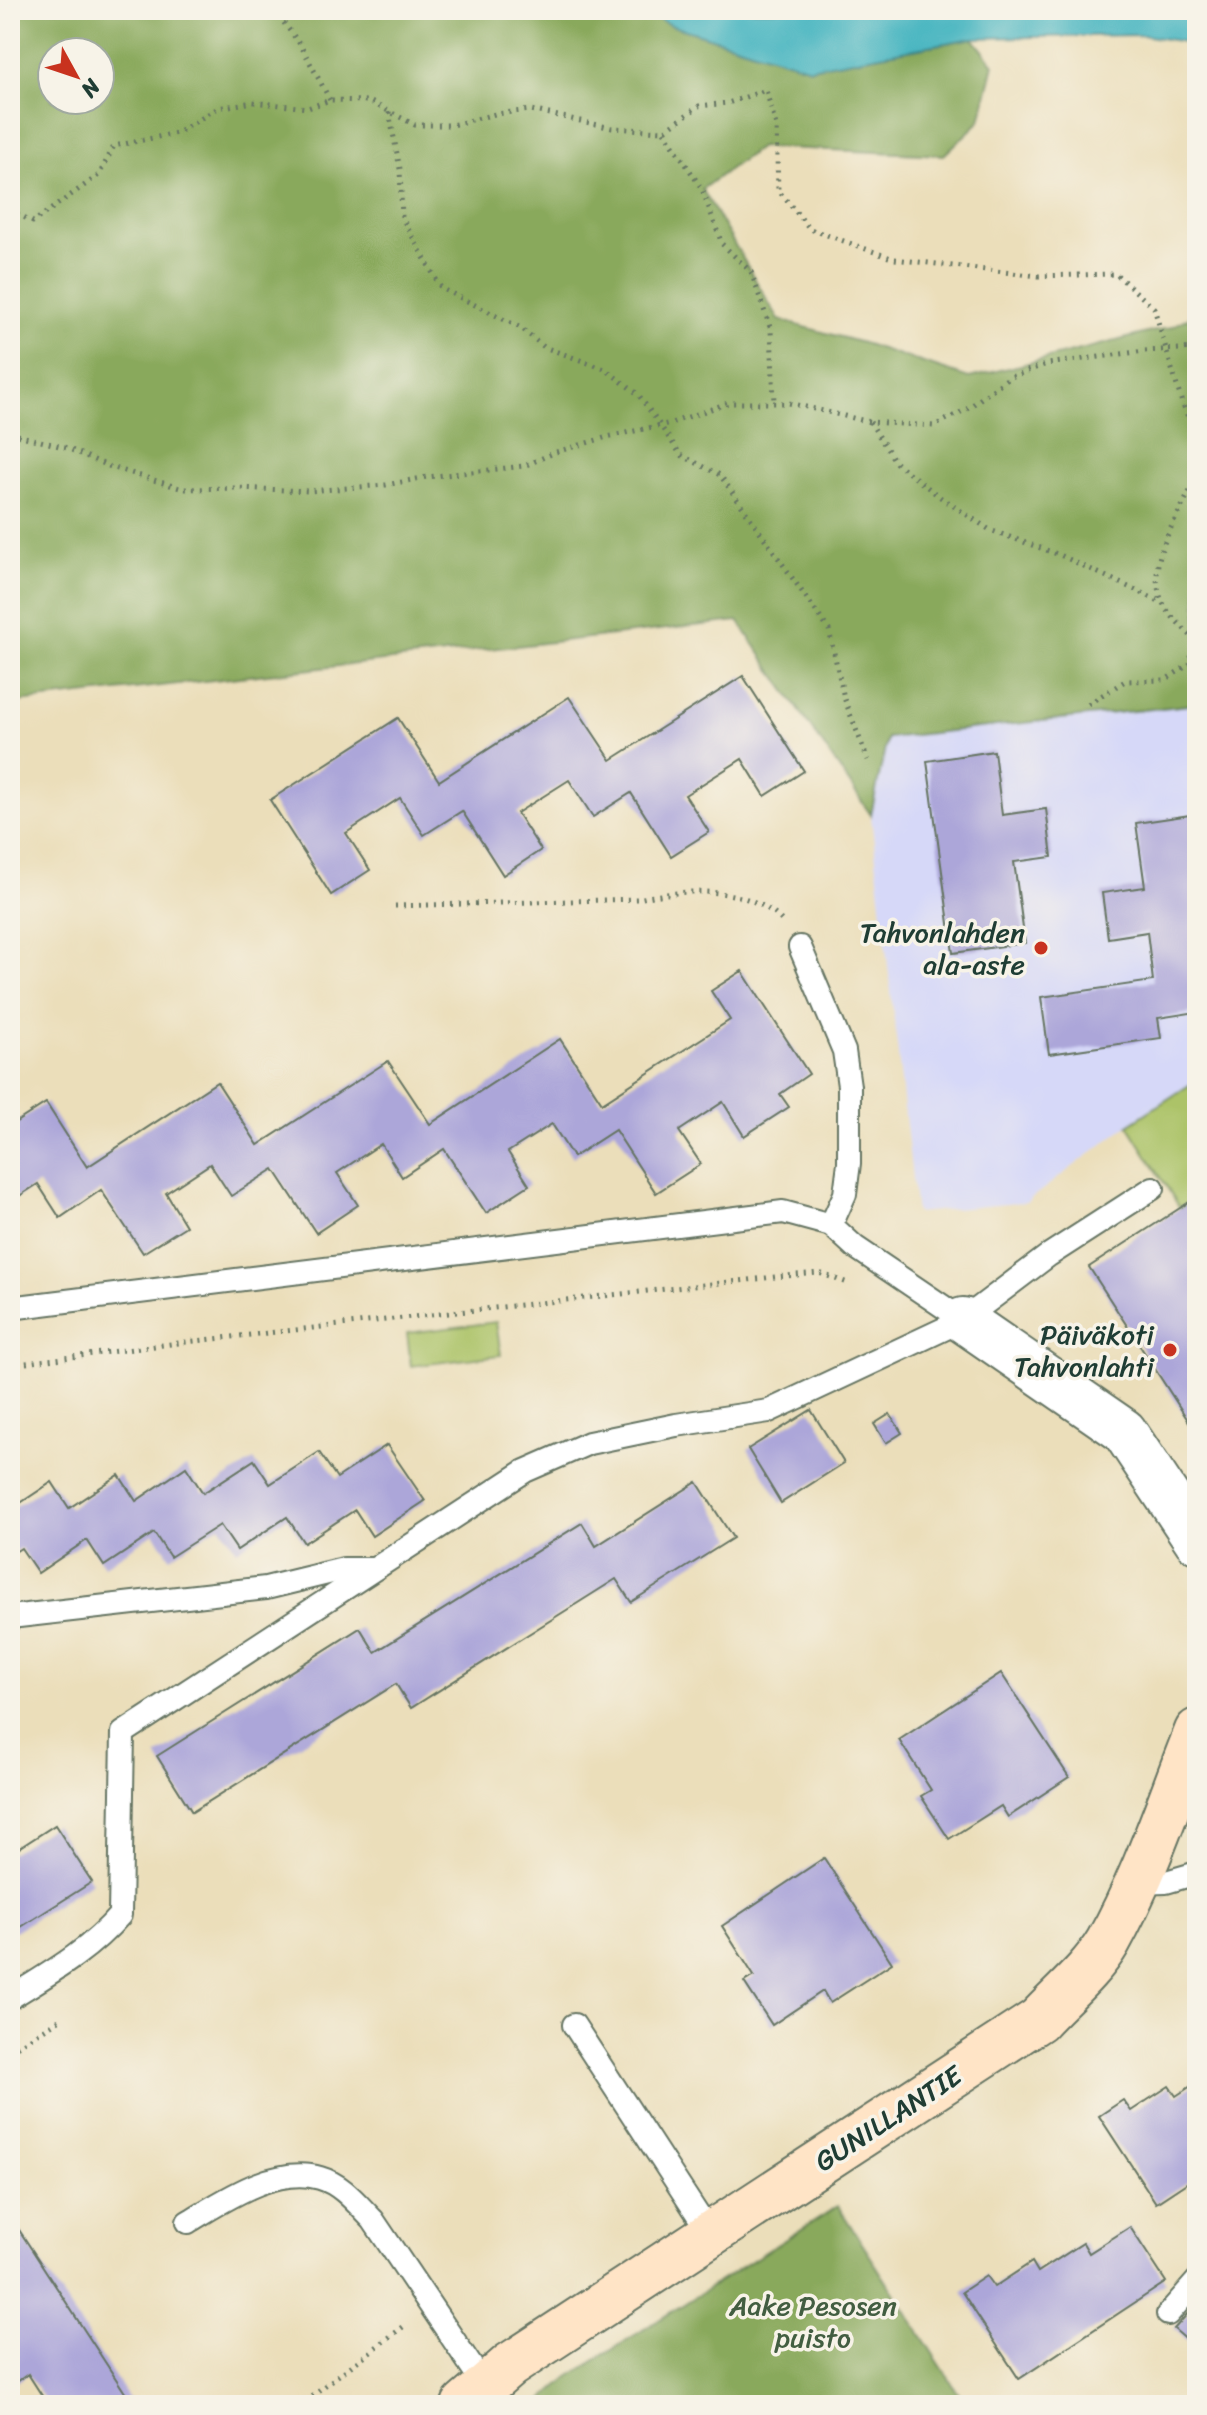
<svg xmlns="http://www.w3.org/2000/svg" width="1207" height="2415" font-family="Sriracha,sans-serif">
  <style>
    .built { fill: #d6d8f8 }
    .green { fill: #acc368; stroke: #66804e; stroke-width: 2 }
    .forest { fill: #89a95c; stroke: #547348; stroke-width: 2; fill-rule: evenodd }
    .water { fill: #48b6c1; stroke: #347a7a; stroke-width: 2 }
    .building { fill: #aca6d9 }
    .lines { fill: none; stroke-linecap: round; stroke-linejoin: round }
    .lane-casing { stroke: #667563; stroke-width: 26 }
    .street-casing { stroke: #667563; stroke-width: 48 }
    .secondary-casing { stroke: #667563; stroke-width: 48 }
    .path { stroke: #667563; stroke-width: 5; stroke-dasharray: 2 6; stroke-linecap: butt }
    .lane { stroke: #fff; stroke-width: 22 }
    .street { stroke: #fff; stroke-width: 44 }
    .secondary { stroke: #ffe4c6; stroke-width: 44 }
    .poi-dot { fill: #c8321e; stroke: #f7f3e8; stroke-width: 3 }
    .labels { text-anchor: middle; stroke-width: 7; stroke-linejoin: round; paint-order: stroke }
    .poi-label { font-size: 28px; fill: #1f3d34; stroke: #f7f3e8; text-anchor: end }
    .street-label { font-size: 28px; fill: #1f3d34; stroke: #f7f3e8 }
    .park-label { font-size: 28px; fill: #425e41; stroke: #f7f3e8 }
  </style>
  <rect width="100%" height="100%" fill="#f7f3e8"/>
  <filter id="ink" filterUnits="userSpaceOnUse"><feTurbulence type="fractalNoise" baseFrequency=".0125" numOctaves="2"/><feDisplacementMap in="SourceGraphic" scale="16" xChannelSelector="R" yChannelSelector="G"/><feConvolveMatrix kernelMatrix="1 2 1 2 8 2 1 2 1" color-interpolation-filters="sRGB"/></filter>
  <filter id="wash" filterUnits="userSpaceOnUse"><feTurbulence type="fractalNoise" baseFrequency=".006" numOctaves="4" result="noise"/><feDisplacementMap in="SourceGraphic" scale="32" xChannelSelector="R" yChannelSelector="G"/><feGaussianBlur stdDeviation="1.8" result="paint"/><feColorMatrix in="noise" values="0 0 0 0 0 0 0 0 0 0 0 0 0 0 0 0 0 1.4 0 .05"/><feComposite in="paint" operator="in"/></filter>
  <g filter="url(#wash)">
    <rect width="100%" height="100%" fill="#ebdeba"/>
    <polygon class="built" points="1197,704 1197,1434 1180,1208 1128,1125 1026,1202 916,1213 871,816 887,738"/>
    <g class="green">
      <polygon points="1197,1080 1197,1197 1180,1208 1128,1125"/>
      <polygon points="496,1322 501,1355 411,1366 407,1333"/>
    </g>
    <g class="forest">
      <path d="M10,10H639L673,26L810,68L973,38L994,64L980,121L944,155L760,147L702,189L779,320L866,344L969,378L1171,327L1197,313V704L887,738L871,815L738,621L10,703ZM52,52H100V100H52Z"/>
      <polygon points="838,2206 966,2405 537,2405 569,2377"/>
    </g>
    <polygon class="water" points="639,10 1197,10 1197,44 1142,35 973,38 810,68 673,26"/>
    <g id="blocks">
      <g class="building">
        <polygon points="743,676 804,771 765,796 742,759 685,795 709,832 671,856 631,793 593,817 569,780 517,813 541,850 503,875 462,811 424,835 400,798 346,833 370,870 331,895 270,800 398,718 439,781 569,697 611,760"/>
        <polygon points="994,751 1002,815 1046,809 1052,857 1014,862 1025,943 953,953 927,761"/>
        <polygon points="1197,814 1197,1012 1158,1018 1161,1038 1049,1054 1041,997 1153,981 1147,932 1108,938 1102,893 1145,887 1136,823"/>
        <polygon points="742,971 809,1074 780,1094 789,1107 744,1136 723,1102 679,1131 701,1164 656,1193 615,1130 573,1157 552,1124 508,1152 529,1185 486,1213 444,1149 402,1177 381,1144 337,1173 358,1205 316,1233 274,1169 231,1196 210,1164 166,1193 186,1226 143,1253 101,1190 60,1218 38,1184 10,1202 10,1126 46,1103 87,1167 217,1082 258,1145 388,1061 430,1124 560,1039 602,1103 730,1020 711,991"/>
        <polygon points="1197,1197 1197,1434 1089,1267"/>
        <polygon points="811,1410 844,1463 781,1503 748,1449"/>
        <polygon points="890,1414 902,1433 886,1443 874,1424"/>
        <polygon points="387,1445 425,1501 372,1536 355,1510 304,1543 287,1517 237,1550 220,1525 170,1557 154,1533 104,1566 87,1540 38,1573 21,1548 10,1555 10,1510 52,1482 69,1508 119,1475 136,1501 186,1467 203,1493 254,1460 270,1484 319,1452 337,1478"/>
        <polygon points="697,1482 733,1538 631,1602 616,1579 411,1708 396,1684 192,1812 157,1756 360,1628 375,1652 582,1523 596,1546"/>
        <polygon points="1001,1673 1069,1777 1008,1817 1001,1806 949,1839 921,1796 931,1790 899,1740"/>
        <polygon points="55,1825 92,1882 10,1934 10,1854"/>
        <polygon points="824,1858 892,1963 830,2003 823,1991 772,2025 744,1982 754,1976 722,1926"/>
        <polygon points="1197,2082 1197,2176 1156,2203 1099,2116 1123,2100 1131,2111 1169,2086 1176,2096"/>
        <polygon points="10,2216 133,2405 48,2405 28,2374 14,2384 10,2378"/>
        <polygon points="1130,2227 1166,2282 1019,2379 962,2292 986,2276 994,2287 1032,2262 1038,2272 1083,2243 1089,2253"/>
        <polygon points="1197,2303 1197,2349 1174,2329"/>
      </g>
    </g>
  </g>
  <g filter="url(#ink)">
    <use href="#blocks" fill-opacity="0" stroke="#667563" stroke-width="2"/>
    <g class="lines">
      <g class="lane-casing">
        <g id="lane">
          <polyline points="800,947 844,1051 849,1086 849,1163 845,1194 831,1225"/>
          <polyline points="10,1308 783,1212 831,1225 855,1247 963,1320"/>
          <polyline points="10,1617 266,1588 344,1569 373,1569"/>
          <polyline points="1136,1883 1166,1882 1197,1873"/>
          <path d="M10,1998C50,1973 89,1951 120,1915L123,1733L525,1471L589,1443L676,1425L769,1411L963,1320L1049,1255L1153,1188"/>
          <polyline points="574,2025 711,2235"/>
          <path d="M188,2222C225,2200 275,2165 320,2178C342,2184 358,2205 373,2220L484,2385"/>
          <polyline points="1168,2314 1197,2281"/>
        </g>
      </g>
      <g class="street-casing">
        <polyline id="street" points="963,1320 1124,1431 1197,1541"/>
      </g>
      <g class="secondary-casing">
        <path id="secondary" d="M464,2405L510,2365L1038,2020C1061,1995 1091,1971 1108,1942C1145,1876 1169,1801 1197,1731"/>
      </g>
      <g class="path">
        <polyline points="274,10 300,44 330,100"/>
        <polyline points="389,112 400,169 402,218 441,288 521,328 544,347 605,369 638,394 681,455 720,475 829,630 844,698 868,760"/>
        <polyline points="664,131 702,189 722,244 751,272 771,330 774,403"/>
        <polyline points="10,210 33,222 99,175 114,146 177,133 218,108 253,102 308,108 330,100 369,101 415,125 452,125 495,114 531,110 612,128 664,131 699,106 728,103 766,90 776,126 778,190 810,229 894,259 1038,276 1116,274 1154,308 1182,403 1197,439"/>
        <polyline points="870,422 896,463 940,497 990,530 1060,555 1163,603"/>
        <polyline points="10,433 67,448 108,466 183,489 236,488 308,491 386,485 427,477 524,466 556,452 607,437 671,423 728,403 789,403 870,422 934,426 967,409 1008,378 1047,364 1144,351 1197,348"/>
        <path d="M1088,704L1125,681L1165,680L1190,664L1194,639C1184,628 1168,615 1162,601C1143,555 1184,514 1197,473"/>
        <path d="M395,906L638,899C684,889 750,884 784,923"/>
        <polyline points="10,1365 186,1342 775,1277 819,1273 848,1283"/>
        <polyline points="10,2051 59,2020"/>
        <polyline points="299,2405 407,2324"/>
      </g>
      <use href="#lane" class="lane"/>
      <use href="#street" class="street"/>
      <use href="#secondary" class="secondary"/>
    </g>
  </g>
  <g class="poi-dot">
    <circle cx="1041" cy="948" r="8"/>
    <circle cx="1170" cy="1350" r="8"/>
  </g>
  <g class="labels">
    <g class="poi-label">
      <text x="1025" y="942">Tahvonlahden<tspan x="1025" dy="32">ala-aste</tspan></text>
      <text x="1154" y="1344">Päiväkoti<tspan x="1154" dy="32">Tahvonlahti</tspan></text>
    </g>
    <g class="street-label">
      <text transform="translate(888 2118) rotate(-33)" y="10">GUNILLANTIE</text>
    </g>
    <g class="park-label">
      <text x="813" y="2315">Aake Pesosen<tspan x="813" dy="32">puisto</tspan></text>
    </g>
  </g>
  <rect width="1207" height="2415" fill="none" stroke="#f7f3e8" stroke-width="40"/>
  <g transform="translate(76 76) rotate(130)"><circle r="38" fill="#f7f3e8" stroke="#a1aaa0" stroke-width="2"/>
  <path d="M0-6L14 30L0 20L-14 30Z" fill="#c8321e"/>
  <text y="-12" font-size="22" font-weight="bold" text-anchor="middle" fill="#1f3d34">N</text>
  </g>
</svg>
